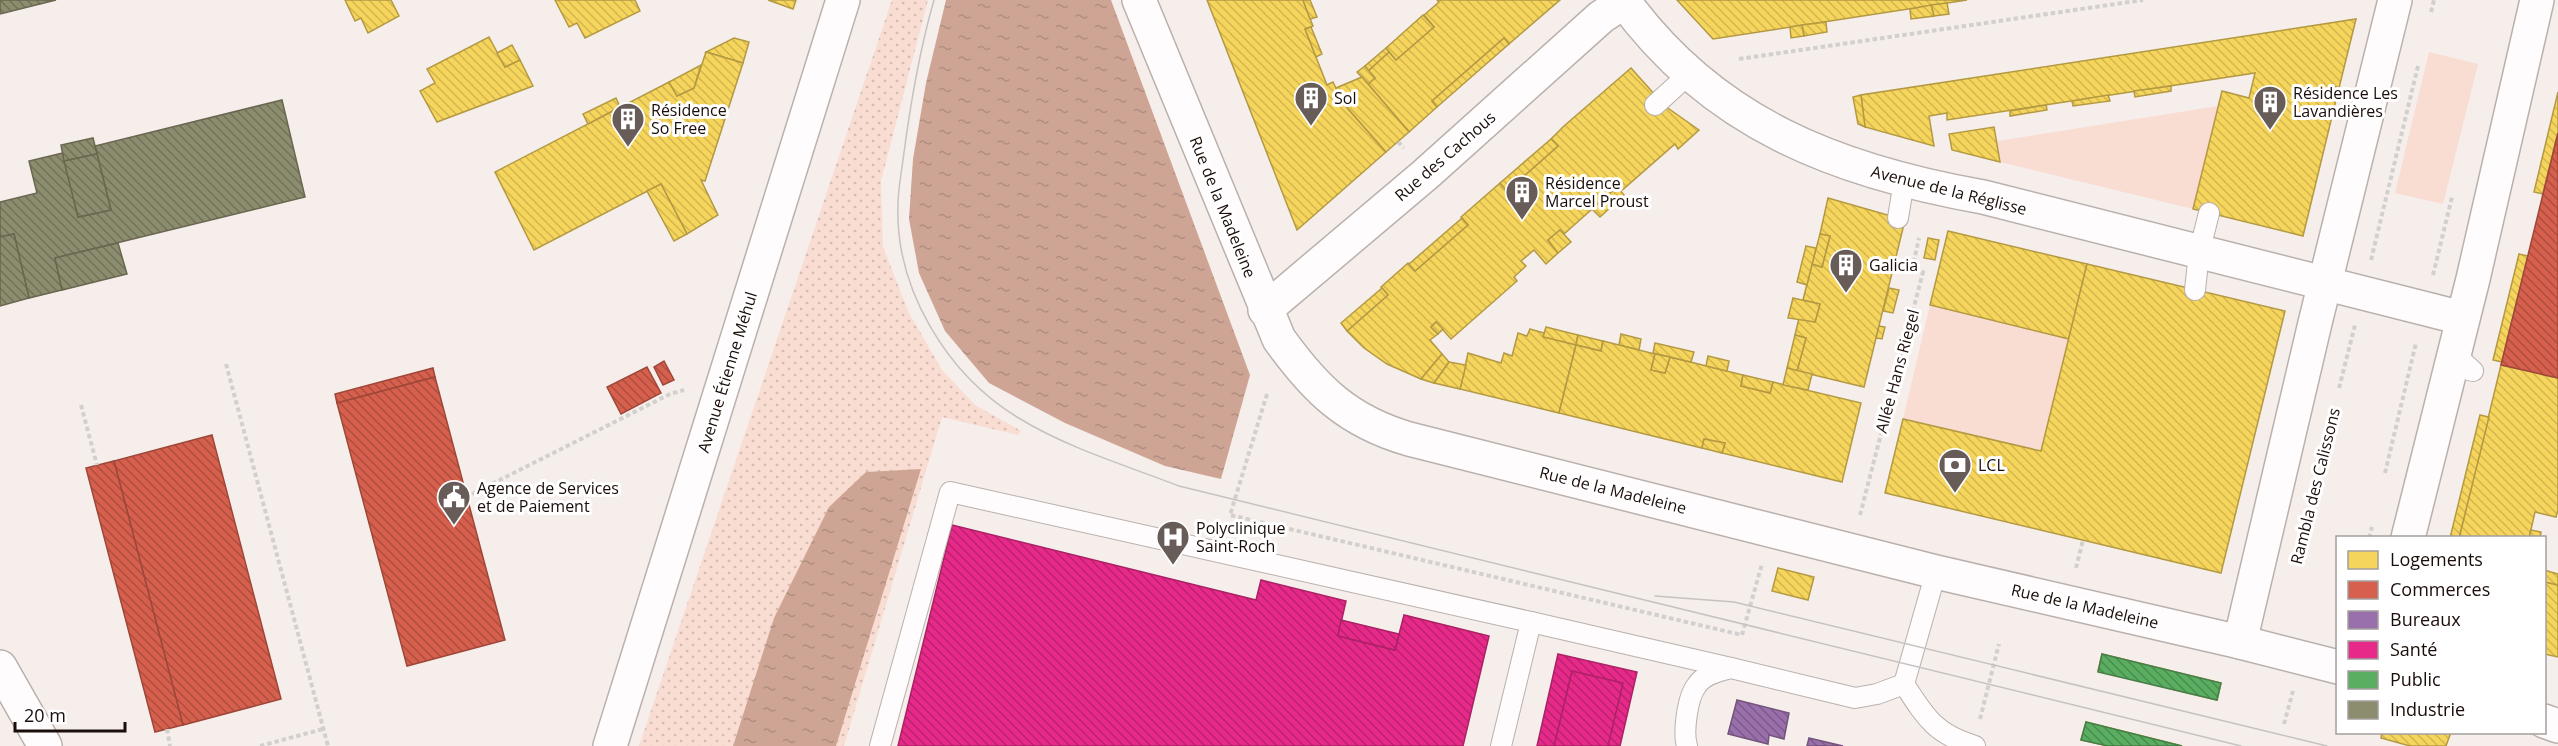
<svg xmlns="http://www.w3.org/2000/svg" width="2558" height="746" font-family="'Open Sans',sans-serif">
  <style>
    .grass { fill: url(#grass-dots) }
    .green { fill: #f9ddd2 }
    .water { fill: url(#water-ripples) }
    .homes { fill: url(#homes-back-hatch); stroke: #b49943; stroke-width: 1.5 }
    .shops { fill: url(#shops-back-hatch); stroke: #9e4739; stroke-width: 1.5 }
    .offices { fill: url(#offices-back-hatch); stroke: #73537b; stroke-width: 1.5 }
    .health { fill: url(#health-back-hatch); stroke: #aa2164; stroke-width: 1.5 }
    .public { fill: url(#public-back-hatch); stroke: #477e47; stroke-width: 1.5 }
    .industry { fill: url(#industry-back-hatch); stroke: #6a6650; stroke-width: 1.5 }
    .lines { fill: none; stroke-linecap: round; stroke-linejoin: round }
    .lane-casing { stroke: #bab0ac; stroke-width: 22 }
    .street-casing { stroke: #bab0ac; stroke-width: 36 }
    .path { stroke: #d2d0ce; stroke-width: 4; stroke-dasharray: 4.5 3; stroke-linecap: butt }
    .lane { stroke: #fefcfc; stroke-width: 20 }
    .street { stroke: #fefcfc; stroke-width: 33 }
    .tram { stroke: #c5c2c0; stroke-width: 1.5 }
    .labels { text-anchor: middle; stroke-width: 6; stroke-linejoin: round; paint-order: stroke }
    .poi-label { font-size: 16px; fill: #1b0e0a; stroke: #fff; text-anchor: start }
    .street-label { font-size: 16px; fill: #1b0e0a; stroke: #fff }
  </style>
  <defs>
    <pattern id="grass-dots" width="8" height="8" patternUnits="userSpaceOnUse" patternTransform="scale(1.5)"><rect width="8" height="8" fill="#f9ddd2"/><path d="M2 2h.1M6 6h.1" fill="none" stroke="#d5bcb3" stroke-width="1.8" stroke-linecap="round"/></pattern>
    <pattern id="water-ripples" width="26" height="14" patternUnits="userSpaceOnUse" patternTransform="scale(1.5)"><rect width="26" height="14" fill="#cea595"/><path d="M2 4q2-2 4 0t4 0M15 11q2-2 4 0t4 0" fill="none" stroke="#b08d7f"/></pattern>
    <pattern id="homes-back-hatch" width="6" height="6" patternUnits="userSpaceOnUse" patternTransform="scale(1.5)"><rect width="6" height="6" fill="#f6d55c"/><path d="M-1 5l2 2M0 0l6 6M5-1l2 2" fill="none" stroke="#d2b64f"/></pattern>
    <pattern id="shops-back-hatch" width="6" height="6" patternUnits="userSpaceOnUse" patternTransform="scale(1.5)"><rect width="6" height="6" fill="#d6604d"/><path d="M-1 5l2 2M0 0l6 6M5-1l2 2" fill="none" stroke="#ad4e3e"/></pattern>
    <pattern id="offices-back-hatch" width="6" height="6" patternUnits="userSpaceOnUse" patternTransform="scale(1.5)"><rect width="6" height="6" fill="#9970ab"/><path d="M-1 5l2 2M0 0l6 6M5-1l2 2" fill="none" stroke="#7c5a89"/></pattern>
    <pattern id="health-back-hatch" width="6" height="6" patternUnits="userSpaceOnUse" patternTransform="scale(1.5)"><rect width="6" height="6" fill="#e7298a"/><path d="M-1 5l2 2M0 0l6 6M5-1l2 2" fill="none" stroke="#ba226f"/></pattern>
    <pattern id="public-back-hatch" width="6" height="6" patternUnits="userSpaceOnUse" patternTransform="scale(1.5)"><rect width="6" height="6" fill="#5aae61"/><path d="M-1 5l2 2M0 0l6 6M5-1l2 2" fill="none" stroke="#4a8c4e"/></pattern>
    <pattern id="industry-back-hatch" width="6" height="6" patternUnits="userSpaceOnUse" patternTransform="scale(1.5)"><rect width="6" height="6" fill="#8c8c6e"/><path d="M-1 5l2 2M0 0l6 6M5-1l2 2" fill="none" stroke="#727159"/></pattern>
  </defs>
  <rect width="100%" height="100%" fill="#f6eeeb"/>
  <polygon class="grass" points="892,0 928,0 881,181 883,247 909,313 942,370 975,405 1021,431 1018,435 942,417 844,746 639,746"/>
  <g class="green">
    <polygon points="2429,52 2478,64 2443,204 2395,193"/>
    <polygon points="2218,106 2193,209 2000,162 1997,141"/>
    <polygon points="1930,305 2069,339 2041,451 1903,419"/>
  </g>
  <g class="water">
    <polygon points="946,0 1111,0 1250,375 1221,479 1165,466 1065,423 989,383 945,331 919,273 909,219 913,159 926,83"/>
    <polygon points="921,469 836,746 733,746 774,618 829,507 866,472"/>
  </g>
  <g class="homes">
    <polygon points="345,0 391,0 399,16 368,33 361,18 355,21"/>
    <polygon points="555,0 635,0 640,11 585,38 577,23 569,27"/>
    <polygon points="768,0 796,0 793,9"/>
    <polygon points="1207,0 1303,0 1313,26 1305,29 1327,85 1333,82 1343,103 1386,152 1297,230"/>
    <polygon points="1303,0 1310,0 1317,17 1310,19"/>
    <polygon points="1437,0 1560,0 1509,44 1504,38 1432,101 1437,107 1409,132 1368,84 1375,78 1368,71 1389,52 1396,60 1434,27 1424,15 1439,2"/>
    <polygon points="1677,0 1967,0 1713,39"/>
    <polygon points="1947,3 1949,14 1934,16 1931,5"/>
    <polygon points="1931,5 1934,16 1911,19 1910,9"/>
    <polygon points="1423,15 1434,27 1396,60 1386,48"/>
    <polygon points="2356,19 2339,88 2331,86 2330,93 2329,98 2336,100 2303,236 2193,209 2222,91 2249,98 2255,73 1947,120 1947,113 1929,116 1934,146 1865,127 1861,95"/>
    <polygon points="1826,22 1827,32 1804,36 1802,25"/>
    <polygon points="1802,25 1804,36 1791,38 1790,27"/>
    <polygon points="1311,27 1322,54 1316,57 1305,29"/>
    <polygon points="489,37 505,67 520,60 533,86 437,122 420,91 435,83 427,69"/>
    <polygon points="734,38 749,42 743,63 706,52"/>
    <polygon points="1504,38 1509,44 1437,107 1432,101"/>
    <polygon points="512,45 520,60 505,67 497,53"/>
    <polygon points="1386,48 1389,52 1368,71 1365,66"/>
    <polygon points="706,52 743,63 705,181 701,180 718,215 687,234 661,184 534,250 495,172 669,82 677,96 694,88"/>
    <polygon points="701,65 694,88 677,96 669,82"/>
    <polygon points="1365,66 1375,78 1368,84 1357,72"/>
    <polygon points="1631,68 1665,106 1699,130 1678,149 1675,144 1620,192 1617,187 1564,234 1560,230 1548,240 1558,253 1546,264 1534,250 1521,261 1526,266 1514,277 1517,281 1451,339 1436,322 1431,327 1438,334 1430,340 1442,354 1421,379 1387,364 1364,348 1347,331 1388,295 1381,287 1408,263 1415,271 1468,225 1461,217 1500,183 1507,191 1558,146 1551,139 1564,126"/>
    <polygon points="1362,77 1409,132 1386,152 1343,103 1336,88"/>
    <polygon points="2171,86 2171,91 2135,97 2134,91"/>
    <polygon points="2331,86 2339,88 2336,100 2329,98"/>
    <polygon points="2331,86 2339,88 2336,100 2329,98"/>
    <polygon points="2558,92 2558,132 2543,194 2534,192"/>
    <polygon points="1861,95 1865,127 1858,124 1853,97"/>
    <polygon points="2108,95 2110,101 2073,106 2072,101"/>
    <polygon points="616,98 620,107 588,124 583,114"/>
    <polygon points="2046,105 2047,110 2010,116 2010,111"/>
    <polygon points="1994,127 2000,162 1952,150 1949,134"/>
    <polygon points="1551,139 1558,146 1507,191 1500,183"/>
    <polygon points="661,184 687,234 674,241 647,191"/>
    <polygon points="1617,187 1624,195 1611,207 1604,199"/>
    <polygon points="1828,198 1905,220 1864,387 1797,371 1806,338 1795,335 1799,318 1815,322 1820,304 1803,300 1812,264 1822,267 1830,236 1820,234"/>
    <polygon points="1604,199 1611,207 1600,217 1592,209"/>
    <polygon points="1462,218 1468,225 1415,271 1409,264"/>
    <polygon points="1560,230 1571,242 1558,253 1548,240"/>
    <polygon points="1948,231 2087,264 2069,339 1930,305"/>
    <polygon points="1820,234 1830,236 1822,267 1812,264"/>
    <polygon points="1928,238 1939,240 1935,260 1924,258"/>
    <polygon points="1806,246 1816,248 1807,285 1797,282"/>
    <polygon points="2519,254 2528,256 2502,362 2493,360"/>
    <polygon points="2087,264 2285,311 2221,573 1885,493 1903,419 2041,451"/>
    <polygon points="1382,288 1388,295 1347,331 1341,323"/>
    <polygon points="1889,288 1899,290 1893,313 1883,311"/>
    <polygon points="1793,298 1820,304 1815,322 1788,318"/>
    <polygon points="1436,322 1443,329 1438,334 1431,327"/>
    <polygon points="1879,326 1885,327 1882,339 1876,338"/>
    <polygon points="1546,327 1578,335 1576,345 1543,337"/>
    <polygon points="1530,329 1544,333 1543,337 1576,345 1559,413 1460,389 1468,353 1501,363 1504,353 1512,356 1518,333 1527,336"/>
    <polygon points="1621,334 1641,339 1639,350 1619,345"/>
    <polygon points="1578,335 1603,341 1601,351 1576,345"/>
    <polygon points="1795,335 1806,338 1797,371 1787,368"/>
    <polygon points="1603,341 1655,354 1651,370 1665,373 1670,357 1743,375 1741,386 1770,393 1773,382 1861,403 1842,482 1722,453 1725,443 1704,439 1702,448 1559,413 1576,345 1601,351"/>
    <polygon points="1655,343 1694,352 1691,362 1653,353"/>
    <polygon points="1442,354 1449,362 1434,383 1421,379"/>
    <polygon points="1655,354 1670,357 1665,373 1651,370"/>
    <polygon points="1708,356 1729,361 1727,371 1706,366"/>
    <polygon points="1449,362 1466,365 1460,389 1434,383"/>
    <polygon points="2501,365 2558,378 2558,510 2556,517 2535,512 2529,538 2459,538"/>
    <polygon points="1787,368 1812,374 1808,390 1783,385"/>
    <polygon points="1743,375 1773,382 1770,393 1741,386"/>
    <polygon points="2480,415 2489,417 2459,538 2450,538"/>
    <polygon points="1704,439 1725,443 1722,453 1702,448"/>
    <polygon points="2531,530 2541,532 2540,538 2529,538"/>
    <polygon points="1778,568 1814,577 1808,600 1772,591"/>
    <polygon points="2544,570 2558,574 2558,585 2544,582"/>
    <polygon points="2544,582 2558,585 2558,657 2544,654"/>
    <polygon points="2102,654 2221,683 2217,700 2098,671"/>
    <polygon points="2086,722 2182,746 2108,746 2081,740"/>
    <polygon points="2382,732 2451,732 2446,746 2410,746 2381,738"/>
  </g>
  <g class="shops">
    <polygon points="2558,133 2558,378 2501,365"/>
    <polygon points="664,361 674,380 663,385 654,367"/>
    <polygon points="647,367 661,393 621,414 607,387"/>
    <polygon points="433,368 435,377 337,403 335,394"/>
    <polygon points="435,377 505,640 407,666 337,403"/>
    <polygon points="212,435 281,699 183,725 114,461"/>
    <polygon points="114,461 183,725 155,732 86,468"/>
  </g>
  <g class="offices">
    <polygon points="1737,700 1789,713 1784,739 1769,735 1768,744 1728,734"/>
    <polygon points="1809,738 1843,746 1807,746"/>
  </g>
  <g class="health">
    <polygon points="952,525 1256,600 1261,580 1346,601 1338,636 1395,650 1404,615 1489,636 1463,746 898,746"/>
    <polygon points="1341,620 1399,634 1395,650 1338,636"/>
    <polygon points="1558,654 1637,672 1620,746 1537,746"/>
    <polygon points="1572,671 1623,683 1608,746 1554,746"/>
  </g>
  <g class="public">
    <polygon points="2102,654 2221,683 2217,700 2098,672"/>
    <polygon points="2086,722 2182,746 2108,746 2081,740"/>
  </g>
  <g class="industry">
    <polygon points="0,0 56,0 0,14"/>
    <polygon points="282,100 305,197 55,258 62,290 29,298 14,234 0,237 0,202 37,193 29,161 63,153 78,217 111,210 95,146"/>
    <polygon points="93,138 97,154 64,161 61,145"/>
    <polygon points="97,154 111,210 78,217 64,161"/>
    <polygon points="14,234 29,298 0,306 0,237"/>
    <polygon points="118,243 127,274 62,290 55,258"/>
  </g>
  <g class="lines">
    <g class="lane-casing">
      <g id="lane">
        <polyline points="1655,105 1689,74"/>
        <polyline points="1898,218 1904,181"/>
        <polyline points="2195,290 2199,253 2209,213"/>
        <polyline points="2451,365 2473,371 2463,362"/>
        <path d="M1936,572L1904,684C1926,718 1935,734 1975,746"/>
        <polyline points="880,746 950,492 1531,622"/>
        <polyline points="1501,746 1531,622 1731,668"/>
        <path d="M1687,746C1683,733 1687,697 1697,685C1704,674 1720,671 1731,668L1855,698L1877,694L1904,684"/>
      </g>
    </g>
    <g class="street-casing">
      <g id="street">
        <path d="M1139,0L1279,339C1315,389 1347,421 1409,439L1936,572L2240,642L2338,667"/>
        <path d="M1623,0C1713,124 1837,171 1983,197L2462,318"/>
        <polyline points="1265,310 1426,174 1601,17 1624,2"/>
        <polyline points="2408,538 2473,279 2537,0"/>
        <polyline points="2240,642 2315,323 2395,0"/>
        <polyline points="0,667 45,746"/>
        <polyline points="2544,721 2558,726"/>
        <polyline points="610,746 843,0"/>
      </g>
    </g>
    <g class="path">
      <polyline points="2431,12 2434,0"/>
      <polyline points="1739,59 2143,0"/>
      <polyline points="1398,142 1404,148"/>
      <polyline points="2371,260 2418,66"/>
      <polyline points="2433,275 2452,197"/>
      <polyline points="226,364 328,746"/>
      <polyline points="2339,388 2355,325"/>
      <polyline points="1267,394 1230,515 1742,635"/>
      <polyline points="81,405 97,465"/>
      <polyline points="2385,473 2416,343"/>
      <polyline points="472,494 670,394 684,390"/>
      <polyline points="1860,515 1923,272 1912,270 1919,238"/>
      <polyline points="2369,538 2372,527"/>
      <polyline points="2076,568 2083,540"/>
      <polyline points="1742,635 1762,564"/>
      <polyline points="1980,719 1999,644"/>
      <polyline points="2284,724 2293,691"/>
      <polyline points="167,729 170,746"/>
      <polyline points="260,746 323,729"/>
    </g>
    <use href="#lane" class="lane"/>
    <use href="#street" class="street"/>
    <g class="tram">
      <path d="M934,0C919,52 910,106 903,160C901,175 898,190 898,205C895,289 947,374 1017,417C1067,448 1125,465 1179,486L2241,746"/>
      <polyline points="1655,596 1734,602 2327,746"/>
    </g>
  </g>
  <defs>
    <g id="building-pin" transform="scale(1.725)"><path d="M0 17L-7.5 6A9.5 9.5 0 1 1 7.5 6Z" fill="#685c59" stroke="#fff"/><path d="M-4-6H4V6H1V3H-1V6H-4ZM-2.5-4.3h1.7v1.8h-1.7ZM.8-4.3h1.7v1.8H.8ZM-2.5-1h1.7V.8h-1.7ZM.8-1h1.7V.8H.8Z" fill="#fff"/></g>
    <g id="bank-pin" transform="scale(1.725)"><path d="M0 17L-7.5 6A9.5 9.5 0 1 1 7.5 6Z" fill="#685c59" stroke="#fff"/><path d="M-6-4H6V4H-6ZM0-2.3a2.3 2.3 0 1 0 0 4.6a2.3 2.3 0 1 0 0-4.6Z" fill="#fff"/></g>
    <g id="civic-pin" transform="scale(1.725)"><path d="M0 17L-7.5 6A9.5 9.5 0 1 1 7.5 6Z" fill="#685c59" stroke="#fff"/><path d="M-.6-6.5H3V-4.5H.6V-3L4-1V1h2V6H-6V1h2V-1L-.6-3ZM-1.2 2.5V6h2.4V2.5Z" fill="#fff"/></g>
    <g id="hospital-pin" transform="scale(1.725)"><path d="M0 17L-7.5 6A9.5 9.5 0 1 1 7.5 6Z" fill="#685c59" stroke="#fff"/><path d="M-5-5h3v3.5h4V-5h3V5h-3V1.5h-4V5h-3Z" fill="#fff"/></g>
  </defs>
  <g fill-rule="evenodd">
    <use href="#building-pin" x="1311" y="98"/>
    <use href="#building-pin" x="2270" y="102"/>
    <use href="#building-pin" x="628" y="119"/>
    <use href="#building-pin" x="1522" y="192"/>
    <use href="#building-pin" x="1846" y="265"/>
    <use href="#bank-pin" x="1955" y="465"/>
    <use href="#civic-pin" x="454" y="497"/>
    <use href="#hospital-pin" x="1173" y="537"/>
  </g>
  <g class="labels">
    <g class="poi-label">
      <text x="2293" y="99">Résidence Les<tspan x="2293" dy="18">Lavandières</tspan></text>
      <text x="1334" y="104">Sol</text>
      <text x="651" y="116">Résidence<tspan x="651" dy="18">So Free</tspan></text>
      <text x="1545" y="189">Résidence<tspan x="1545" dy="18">Marcel Proust</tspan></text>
      <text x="1869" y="271">Galicia</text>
      <text x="1978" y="471">LCL</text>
      <text x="477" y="494">Agence de Services<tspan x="477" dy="18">et de Paiement</tspan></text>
      <text x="1196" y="534">Polyclinique<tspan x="1196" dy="18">Saint-Roch</tspan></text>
    </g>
    <g class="street-label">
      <text transform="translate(1445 156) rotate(-41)" y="6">Rue des Cachous</text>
      <text transform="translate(1949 190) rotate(14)" y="6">Avenue de la Réglisse</text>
      <text transform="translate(1223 207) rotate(68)" y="6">Rue de la Madeleine</text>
      <text transform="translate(1897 371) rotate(-75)" y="6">Allée Hans Riegel</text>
      <text transform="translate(727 372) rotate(-73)" y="6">Avenue Étienne Méhul</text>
      <text transform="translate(2315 486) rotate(-76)" y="6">Rambla des Calissons</text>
      <text transform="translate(1613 490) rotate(14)" y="6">Rue de la Madeleine</text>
      <text transform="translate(2085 606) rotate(13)" y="6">Rue de la Madeleine</text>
    </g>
  </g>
  <rect x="2336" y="536" width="210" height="198" fill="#ffffff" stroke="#a49f9d" stroke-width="1.5"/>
  <rect x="2348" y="551" width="30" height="18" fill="#f6d55c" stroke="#a49f9d" stroke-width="1.5"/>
  <text x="2390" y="566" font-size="18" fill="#1b0e0a">Logements</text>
  <rect x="2348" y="581" width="30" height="18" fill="#d6604d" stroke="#a49f9d" stroke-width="1.5"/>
  <text x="2390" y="596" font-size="18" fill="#1b0e0a">Commerces</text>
  <rect x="2348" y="611" width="30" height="18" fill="#9970ab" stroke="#a49f9d" stroke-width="1.5"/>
  <text x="2390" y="626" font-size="18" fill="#1b0e0a">Bureaux</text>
  <rect x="2348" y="641" width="30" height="18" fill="#e7298a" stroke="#a49f9d" stroke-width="1.5"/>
  <text x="2390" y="656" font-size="18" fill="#1b0e0a">Santé</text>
  <rect x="2348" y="671" width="30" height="18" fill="#5aae61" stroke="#a49f9d" stroke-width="1.5"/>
  <text x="2390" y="686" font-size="18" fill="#1b0e0a">Public</text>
  <rect x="2348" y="701" width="30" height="18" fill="#8c8c6e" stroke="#a49f9d" stroke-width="1.5"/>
  <text x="2390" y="716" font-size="18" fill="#1b0e0a">Industrie</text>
  <path d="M15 722v9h110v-9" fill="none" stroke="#1b0e0a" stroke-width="3"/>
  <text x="24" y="722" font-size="18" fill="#1b0e0a" stroke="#ffffff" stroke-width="4.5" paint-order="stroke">20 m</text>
</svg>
